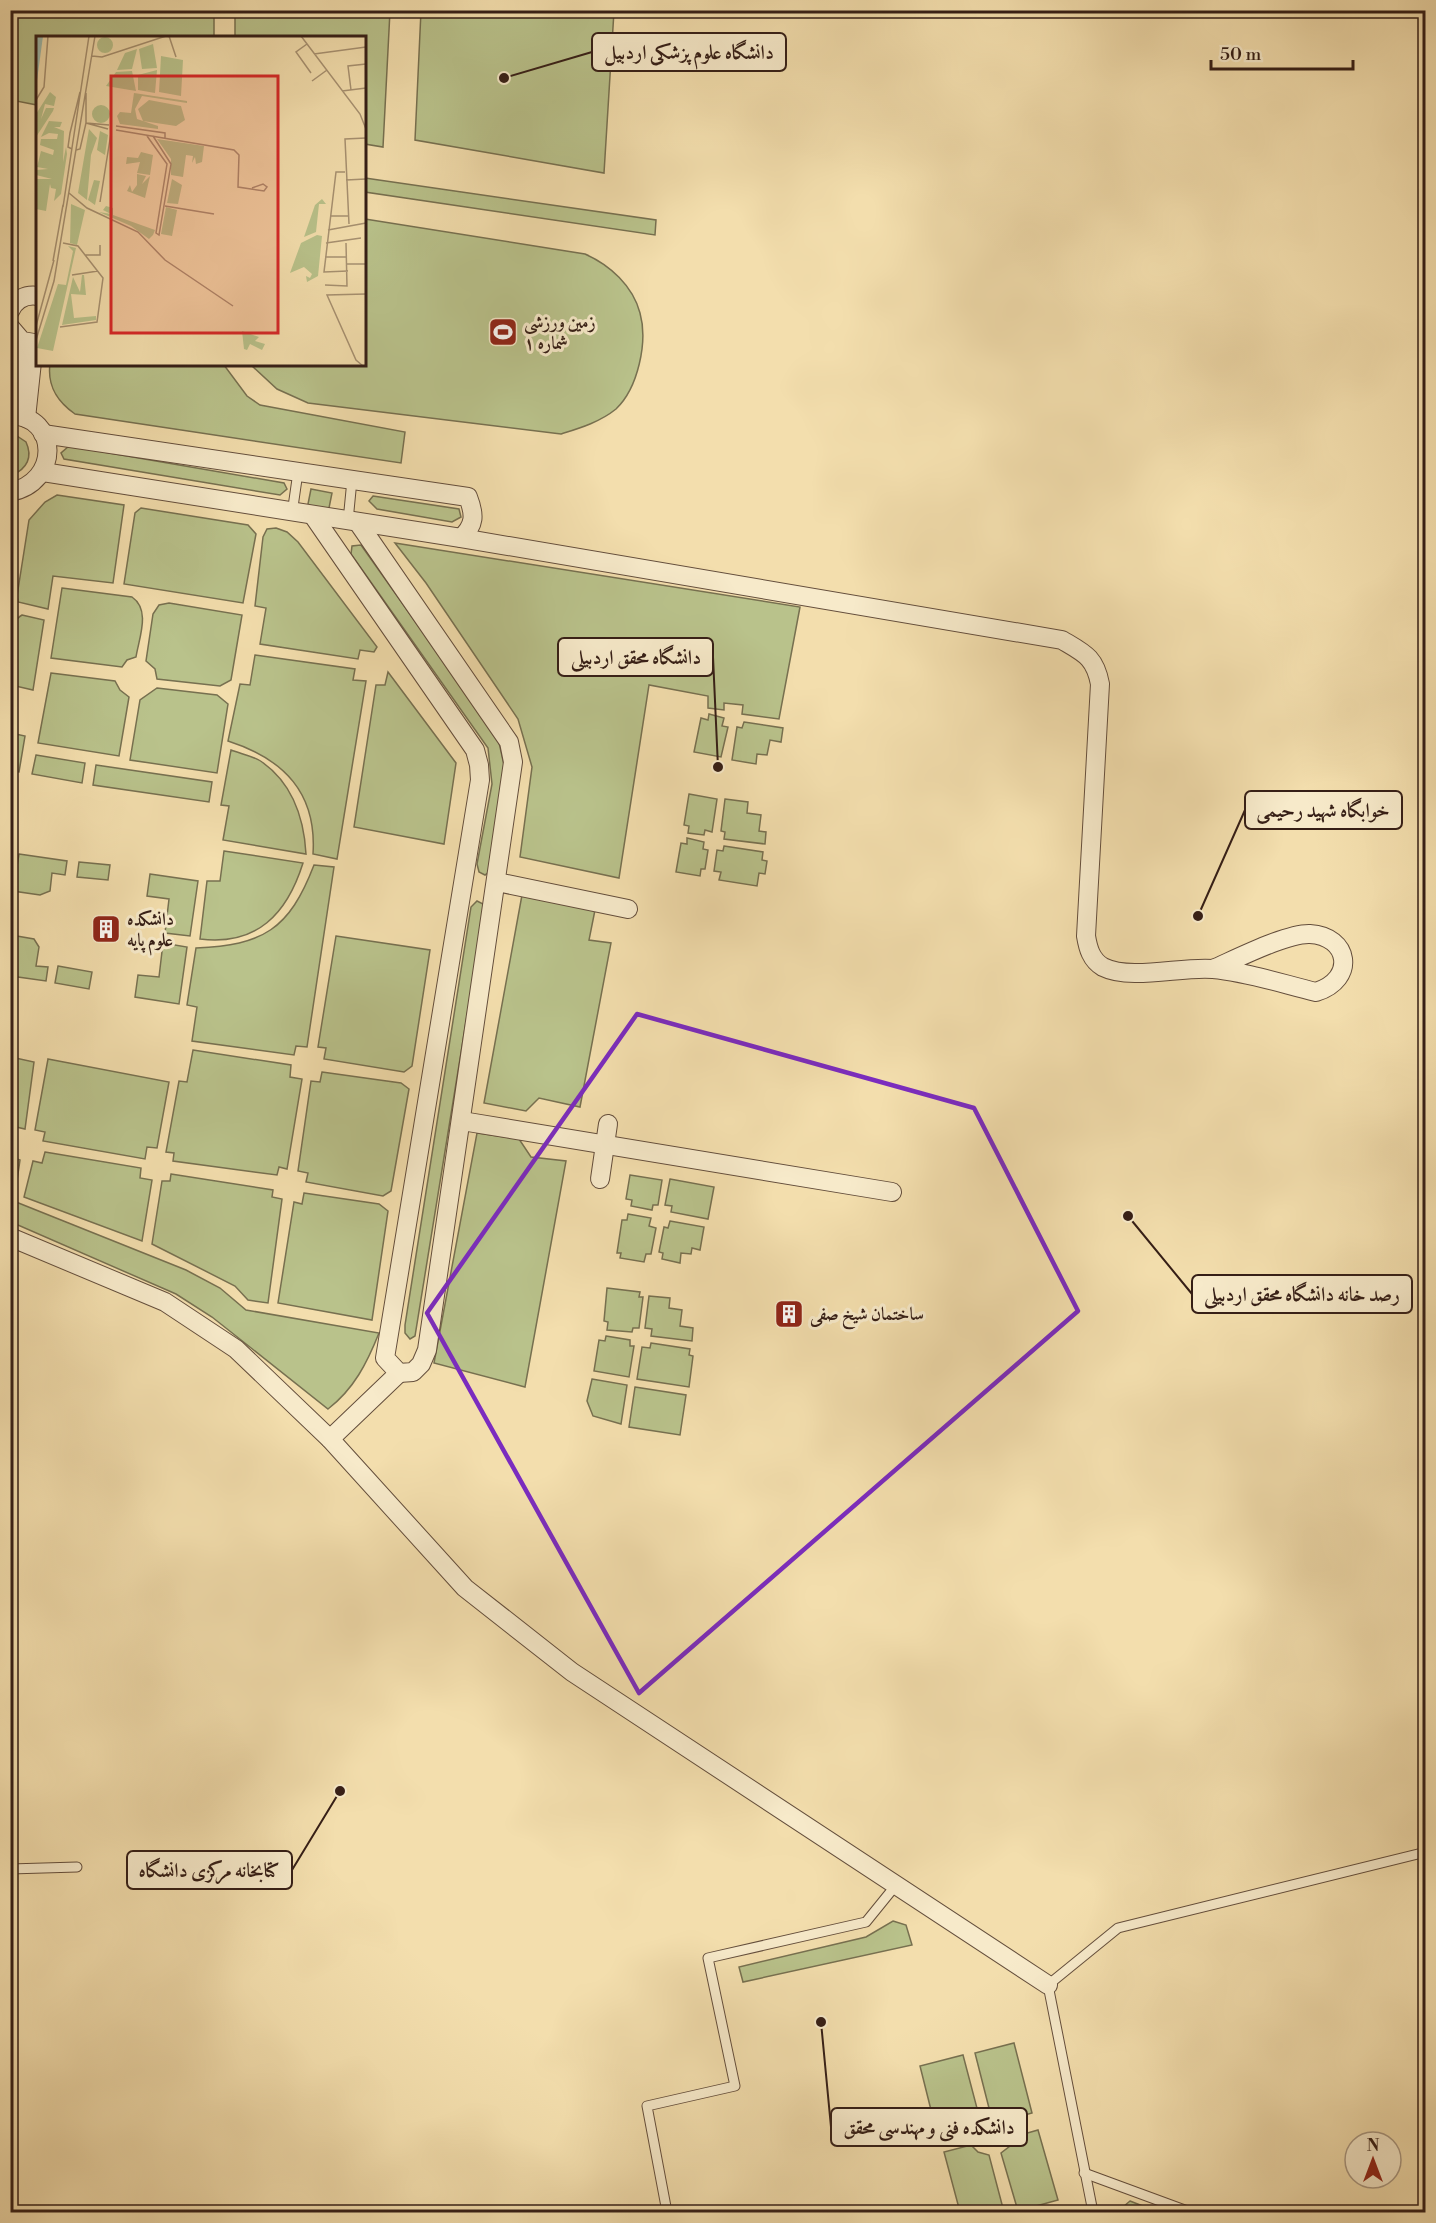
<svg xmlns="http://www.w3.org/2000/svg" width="1436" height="2223" font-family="'Libre Bodoni',Amiri,serif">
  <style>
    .green { fill: #b9c28b; stroke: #777050; stroke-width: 1.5 }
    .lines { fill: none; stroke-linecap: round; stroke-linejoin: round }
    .lane-casing { stroke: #644e3c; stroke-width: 11 }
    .street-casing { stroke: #644e3c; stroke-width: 20 }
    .lane { stroke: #f7eaca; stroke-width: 9 }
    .street { stroke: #f7eaca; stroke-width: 18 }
    .marked { fill: none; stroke: #7b2cbf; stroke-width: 4.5; stroke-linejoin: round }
    .labels { text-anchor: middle; stroke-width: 6; stroke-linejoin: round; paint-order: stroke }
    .poi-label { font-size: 18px; font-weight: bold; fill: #351e16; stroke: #f7eaca; text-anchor: start }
    .inset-road { fill: none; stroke: #a79171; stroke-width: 1.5 }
    .view { fill: #d62828; fill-opacity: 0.15; stroke: #d62828; stroke-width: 3 }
    .inset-edge { fill: none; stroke: #351e16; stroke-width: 3 }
    .leader { fill: none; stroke: #351e16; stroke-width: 2 }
    .callout-dot { fill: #351e16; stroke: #f7eaca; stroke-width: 2 }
    .callout { fill: #f7eaca; stroke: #351e16; stroke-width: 2 }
    .callout-label { font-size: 20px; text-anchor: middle; font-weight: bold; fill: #351e16 }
  </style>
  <rect width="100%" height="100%" fill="#f3dead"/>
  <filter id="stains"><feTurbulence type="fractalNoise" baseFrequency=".00333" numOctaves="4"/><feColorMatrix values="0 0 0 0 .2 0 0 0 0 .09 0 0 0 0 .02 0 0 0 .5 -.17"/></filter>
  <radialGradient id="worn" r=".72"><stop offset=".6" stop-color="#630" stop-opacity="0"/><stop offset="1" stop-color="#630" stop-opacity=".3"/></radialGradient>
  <g class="green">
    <polygon points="12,10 214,11 214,37 38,38 37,105 11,100"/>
    <polygon points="235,11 390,11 383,147 365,144 364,38 235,37"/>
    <polygon points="421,11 614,11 604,173 415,140"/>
    <polygon points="365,178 656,220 655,235 365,192"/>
    <path d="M365,219L585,254C610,265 633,286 640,313C648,342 638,388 616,409C600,422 580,428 561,434L308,403L277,389L251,365L364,364Z"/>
    <path d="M50,364L224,365L247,396L260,405L405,432L401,463L75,414C58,402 47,387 50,364Z"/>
    <path d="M11,432L26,442C33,457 27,469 12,475Z"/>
    <polygon points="69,446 284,483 287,489 280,495 64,459 61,453"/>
    <polygon points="311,489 332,493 328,513 307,509"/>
    <polygon points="57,495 124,505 113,583 53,576 48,609 18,602 17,596 29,520 45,502"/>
    <polygon points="373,496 459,509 461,517 452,522 377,509 369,501"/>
    <polygon points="141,508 248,525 256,534 243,603 124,584 135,513"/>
    <polygon points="276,528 287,532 298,542 377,647 374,652 360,650 358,659 260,644 266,608 255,606 263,537 267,529"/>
    <polygon points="395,543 800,607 779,719 742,714 743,705 724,703 724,710 708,708 708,696 649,685 619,878 520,857 532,767 518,719 426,583"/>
    <polygon points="361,545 498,738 506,774 490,871 485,875 479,872 477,864 492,784 488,748 351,554 352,546"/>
    <path d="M62,588L132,597C151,610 139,638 136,657L127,660L122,667L51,658Z"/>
    <polygon points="169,603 242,615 231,680 220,686 157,679 155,669 146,661 153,614 159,605"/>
    <path d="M22,615L44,620L33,690L11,685C10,666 3,626 22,615Z"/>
    <path d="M255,655L355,669L353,680L366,681L337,859L313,854C317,793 284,759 228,741L240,684L250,685Z"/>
    <polygon points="388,672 456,763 444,844 354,827 376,685 385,685"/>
    <polygon points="51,673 115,681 120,690 129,697 119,756 38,743"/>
    <polygon points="157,688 217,695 228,704 217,773 130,760 140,700"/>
    <polygon points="709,714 724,718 722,726 728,727 721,757 694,752 701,718 708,720"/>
    <polygon points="744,722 783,728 781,742 770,740 767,755 757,754 756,764 732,760 737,727 742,728"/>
    <polygon points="11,733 25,736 19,772 11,771"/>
    <path d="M231,750C241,754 254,756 262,762C293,784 304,819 306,854L223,840L229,806L221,805Z"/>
    <polygon points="36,755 85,763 82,783 32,774"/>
    <polygon points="96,765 212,782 209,802 93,785"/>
    <polygon points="689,794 717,799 712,832 705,830 704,835 688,833 689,826 684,825"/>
    <polygon points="725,799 748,802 747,813 761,815 759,831 766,832 765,844 724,839 725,832 721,831"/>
    <polygon points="687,838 704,842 703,849 708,850 705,869 701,869 700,876 676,872 681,843 687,844"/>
    <polygon points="724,846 763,852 762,860 767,861 765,874 759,873 757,886 719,880 721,872 714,871 717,850 723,851"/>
    <path d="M224,851L303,863C287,914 257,946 200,939L207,881H220Z"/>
    <polygon points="19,854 67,861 65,875 52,873 50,891 40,895 13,891"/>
    <polygon points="79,862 110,865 108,880 77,877"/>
    <path d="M314,865L334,867L307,1047L296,1046L294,1055L192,1041L197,1007L187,1005L196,948C263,945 289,930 314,865Z"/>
    <polygon points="150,874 198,881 190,936 165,933 169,899 147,896"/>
    <polygon points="522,895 595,910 589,940 611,943 580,1107 539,1098 526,1111 484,1103"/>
    <polygon points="477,901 483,904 484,911 415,1336 410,1339 405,1333 405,1325 471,907"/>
    <polygon points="11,935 34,939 39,947 36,966 48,967 46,981 11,976"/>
    <polygon points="336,936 430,950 412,1066 404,1072 324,1059 326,1048 318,1047"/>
    <polygon points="163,943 187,947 179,1004 135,997 138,975 159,977"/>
    <polygon points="58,966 92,972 89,989 55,983"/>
    <polygon points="193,1050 291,1065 290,1077 302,1079 287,1169 279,1167 277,1175 173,1161 174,1153 166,1152 179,1081 187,1082"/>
    <polygon points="11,1057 34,1062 25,1129 16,1127 15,1135 11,1134"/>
    <polygon points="48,1059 169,1082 157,1148 147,1147 145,1159 43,1141 45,1132 35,1130"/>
    <polygon points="322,1072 401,1083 409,1089 391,1191 383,1196 306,1182 308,1173 298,1171 311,1081 320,1082"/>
    <polygon points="477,1133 519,1139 531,1157 566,1161 525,1387 434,1363"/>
    <polygon points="10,1145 13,1146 11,1157 20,1160 15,1194 11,1192"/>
    <polygon points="45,1152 141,1168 140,1178 152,1180 142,1241 24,1197 33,1161 42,1163"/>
    <polygon points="171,1174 273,1190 272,1197 282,1199 268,1303 248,1300 235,1286 152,1244 162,1181 170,1181"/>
    <polygon points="630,1175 662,1180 658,1205 653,1205 652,1210 631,1206 632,1200 626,1199"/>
    <polygon points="670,1179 714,1187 708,1219 671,1212 672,1206 665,1205"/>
    <polygon points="304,1193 379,1204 388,1211 372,1320 278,1303 294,1202 302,1204"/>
    <path d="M11,1200L186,1270L220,1288L246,1310L379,1333C367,1363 354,1389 328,1409L212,1317L176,1294L11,1222Z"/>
    <polygon points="628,1214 651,1218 649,1226 656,1228 651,1254 646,1254 644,1262 620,1258 621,1253 617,1253 622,1220 627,1220"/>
    <polygon points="670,1221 704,1227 700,1250 692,1248 691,1254 681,1253 680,1263 662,1259 663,1253 659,1252 664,1227 668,1228"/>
    <polygon points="607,1288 640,1292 639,1297 643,1297 639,1328 633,1328 632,1332 607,1330 608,1322 604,1321"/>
    <polygon points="649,1296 670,1298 669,1308 682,1310 680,1326 693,1328 692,1341 651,1336 652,1329 645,1328"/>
    <polygon points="606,1336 630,1340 630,1346 634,1346 629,1377 594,1371 599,1340 605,1341"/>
    <polygon points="651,1343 690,1349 689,1355 693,1356 689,1387 637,1379 642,1347 650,1348"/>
    <polygon points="592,1379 627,1385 621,1424 593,1416 587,1401"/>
    <polygon points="635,1387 686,1395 680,1435 629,1427"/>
    <polygon points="893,1921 906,1925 912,1945 743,1982 739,1967 866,1937"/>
    <polygon points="1014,2043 1032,2113 1010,2119 1001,2110 989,2108 975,2053"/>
    <polygon points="963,2055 978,2112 971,2120 968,2131 938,2138 920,2066"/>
    <polygon points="1038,2130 1058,2200 1018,2211 1001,2153 1010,2146 1013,2137"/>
    <polygon points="971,2145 978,2152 989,2155 1004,2212 960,2212 944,2152"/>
    <polygon points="1130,2201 1158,2212 1117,2212"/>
  </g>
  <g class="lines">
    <g class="lane-casing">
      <g id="lane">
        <polyline points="292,514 298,472"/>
        <polyline points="348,521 352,480"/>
        <polyline points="10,1869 77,1867"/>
        <polyline points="1084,2173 1190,2212"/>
        <polyline points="667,2212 647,2106 735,2086 708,1958 866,1922 896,1885"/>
        <polyline points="1093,2212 1048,1985 1118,1928 1426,1852"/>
      </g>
    </g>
    <g class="street-casing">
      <g id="street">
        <path d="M10,311C15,300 25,294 38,296"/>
        <polyline points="10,327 22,341 34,343"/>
        <polyline points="10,412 22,341"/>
        <path d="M10,415C60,416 60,483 10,492"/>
        <polyline points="26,418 34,343"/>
        <path d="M43,434L468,497C475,515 475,525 461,538"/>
        <path d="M43,472L461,538L1062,640C1084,653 1095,657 1100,684L1086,936C1088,948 1091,960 1103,967C1131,981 1182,966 1213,969C1247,972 1283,984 1316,992C1357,979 1349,936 1310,934C1287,933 1236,959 1213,969"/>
        <polyline points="314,517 475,750 479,765 480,780 385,1358 399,1373 413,1372 421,1364 427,1350 513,762 509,742 359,524"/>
        <polyline points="497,882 628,909"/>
        <polyline points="462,1121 892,1192"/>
        <polyline points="600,1179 608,1124"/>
        <polyline points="10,1237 165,1302 236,1349 330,1439 465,1588 572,1672 1048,1985"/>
        <polyline points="330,1439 399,1373"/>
      </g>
    </g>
    <use href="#lane" class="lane"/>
    <use href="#street" class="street"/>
  </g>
  <path class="marked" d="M637,1014L974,1108L1078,1311L639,1693L427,1313Z"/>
  <defs>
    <g id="stadium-square" transform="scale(1.5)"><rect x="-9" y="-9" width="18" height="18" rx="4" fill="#8f2418" stroke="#f7eaca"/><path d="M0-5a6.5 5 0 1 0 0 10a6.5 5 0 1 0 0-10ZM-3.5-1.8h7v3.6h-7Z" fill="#fff"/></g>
    <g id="building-square" transform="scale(1.5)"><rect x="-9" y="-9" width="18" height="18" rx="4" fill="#8f2418" stroke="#f7eaca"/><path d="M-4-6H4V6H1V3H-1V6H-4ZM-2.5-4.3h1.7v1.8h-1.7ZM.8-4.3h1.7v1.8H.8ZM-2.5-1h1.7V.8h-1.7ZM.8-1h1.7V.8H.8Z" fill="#fff"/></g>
  </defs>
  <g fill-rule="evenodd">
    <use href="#stadium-square" x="503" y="332"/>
    <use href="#building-square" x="106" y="929"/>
    <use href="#building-square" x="789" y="1314"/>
  </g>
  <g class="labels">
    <g class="poi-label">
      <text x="524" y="328">زمین ورزشی<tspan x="524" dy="21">شماره ۱</tspan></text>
      <text x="127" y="925">دانشکده<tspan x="127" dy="21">علوم پایه</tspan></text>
      <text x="810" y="1320">ساختمان شیخ صفی</text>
    </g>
  </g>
  <g transform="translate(36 36)">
    <rect width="330" height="330" fill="#f3dead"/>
    <path d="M61 9a8 8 0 1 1 16 0a8 8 0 1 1-16 0ZM117,8L121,32L106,33L103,13ZM101,13L96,33L81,34L89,17ZM125,20L147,24L145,60L123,56ZM121,34L119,57L102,54V39ZM96,35L100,55L70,50L80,36ZM14,56L20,61L18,70L9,68L5,83L10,72H18L17,75L0,101V78ZM98,57L151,65V67L106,60L99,73L101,83L122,90V93L84,88L81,80L84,76L95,77ZM113,64L145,70L149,84L140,90L107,85L102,73ZM56 78a9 9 0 1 1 18 0a9 9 0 1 1-18 0ZM13,85L26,86L24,91H18L28,95L27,126L30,111L31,118L25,158L18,165L20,153L15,152L14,148L10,175L0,173V143H16L0,139V134L12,133L1,131L5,115L17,119L18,114L4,109L5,103H21L22,98L13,97L5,101ZM53,93L61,102L55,119L51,164L42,157ZM64,95L72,99L69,119L61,114ZM121,103L168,110L166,126L160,128L159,121L156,127L157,120L150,119L147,141L135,139V123ZM105,116L117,119L114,139L101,137L104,126L90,128L91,121L102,122ZM101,138L110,140L106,148L114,140L109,162L91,155L94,149L96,156L101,149ZM136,143L146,149L142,168L131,167ZM58,144L64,145L59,169L52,164ZM286,163L290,168H283L280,196L268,201L279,169ZM35,168L49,174L41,209L34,207ZM70,170L77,172V179L119,194L117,199L113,203L95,190L63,176L75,178L67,174ZM130,171L141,174L136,200L125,198ZM281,199L286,200L282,240L271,246L270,240L274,242L276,238L268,231L254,237L265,207ZM32,210L40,212L17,315L1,312L22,248L30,249L37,215ZM46,239H48L50,259L35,258L38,282L60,280V284L26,289L37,241L44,256ZM206,295L223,301L219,305L229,308L226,314L214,308L211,314L208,313Z" fill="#b9c28b"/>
    <path d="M0,0H7L0,52Z" fill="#9cbbaf"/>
    <path class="inset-road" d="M133,0L140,21M265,0L324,78L330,93M271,8L260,16L275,37M278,18L330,11M56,20L66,21L130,0M276,45L291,34M315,54L312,30L330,28M306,55L330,52M0,64L8,51L12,0M80,90L129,97V102M72,93L50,87L73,89M80,94L198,114L203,119L202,151L228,155L231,151L227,148L216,152M111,100L131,128L120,197L123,199L135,128L117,100M36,113L32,111L34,97L44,56M40,114L44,113L50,87V57M309,136H300L288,236L312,235M310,144L330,143M33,157L51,172L102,196L129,224L197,270M64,166L75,97M129,170L178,178M27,171L53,0M294,180H313M313,188L309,103L330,102M292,194L330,187M290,207L325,202M49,219H64V209M289,221H310M17,225L27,169M310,228H330M36,239L62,235M289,249L311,250L310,207M0,290L18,224M24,291L61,286L67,242L42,210L27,207M0,304L18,245L59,0M327,330L320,324L291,259L330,258"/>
    <path class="view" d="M75,40H242V297H75Z"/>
    <rect width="330" height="330" class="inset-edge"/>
  </g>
  <path class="leader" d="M504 78L592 52M718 767L713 657M1198 916L1245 810M1128 1216L1192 1294M340 1791L292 1870M821 2022L831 2127"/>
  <g class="callout-dot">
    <circle cx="504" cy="78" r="6"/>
    <circle cx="718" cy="767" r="6"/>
    <circle cx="1198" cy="916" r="6"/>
    <circle cx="1128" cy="1216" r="6"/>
    <circle cx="340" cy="1791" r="6"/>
    <circle cx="821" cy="2022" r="6"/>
  </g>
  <g class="callout">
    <rect x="592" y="33" width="194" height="38" rx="6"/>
    <rect x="558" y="638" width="155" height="38" rx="6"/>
    <rect x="1245" y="791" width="157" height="38" rx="6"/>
    <rect x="1192" y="1275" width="220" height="38" rx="6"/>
    <rect x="127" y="1851" width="165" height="38" rx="6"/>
    <rect x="831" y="2108" width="196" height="38" rx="6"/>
  </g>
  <g class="callout-label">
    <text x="689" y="59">دانشگاه علوم پزشکی اردبیل</text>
    <text x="636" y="664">دانشگاه محقق اردبیلی</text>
    <text x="1323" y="817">خوابگاه شهید رحیمی</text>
    <text x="1302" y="1301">رصد خانه دانشگاه محقق اردبیلی</text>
    <text x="209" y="1877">کتابخانه مرکزی دانشگاه</text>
    <text x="929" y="2134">دانشکده فنی و مهندسی محقق</text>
  </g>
  <rect width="1436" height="2223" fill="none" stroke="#f3dead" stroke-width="36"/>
  <rect x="12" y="12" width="1412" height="2199" fill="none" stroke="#351e16" stroke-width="3"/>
  <rect x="18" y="18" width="1400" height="2187" fill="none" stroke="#351e16" stroke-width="1.5"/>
  <g transform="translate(1373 2160)"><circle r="28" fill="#f7eaca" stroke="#a99882" stroke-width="1.5"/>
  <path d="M0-4.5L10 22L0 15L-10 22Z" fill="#8f2418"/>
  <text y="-9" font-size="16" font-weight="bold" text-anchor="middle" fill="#351e16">N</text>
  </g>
  <path d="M1211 60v9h142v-9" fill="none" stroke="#351e16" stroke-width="3"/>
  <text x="1220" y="60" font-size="18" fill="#351e16" stroke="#f7eaca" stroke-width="4.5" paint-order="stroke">50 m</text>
  <rect width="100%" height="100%" filter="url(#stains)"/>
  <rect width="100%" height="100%" fill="url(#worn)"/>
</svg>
